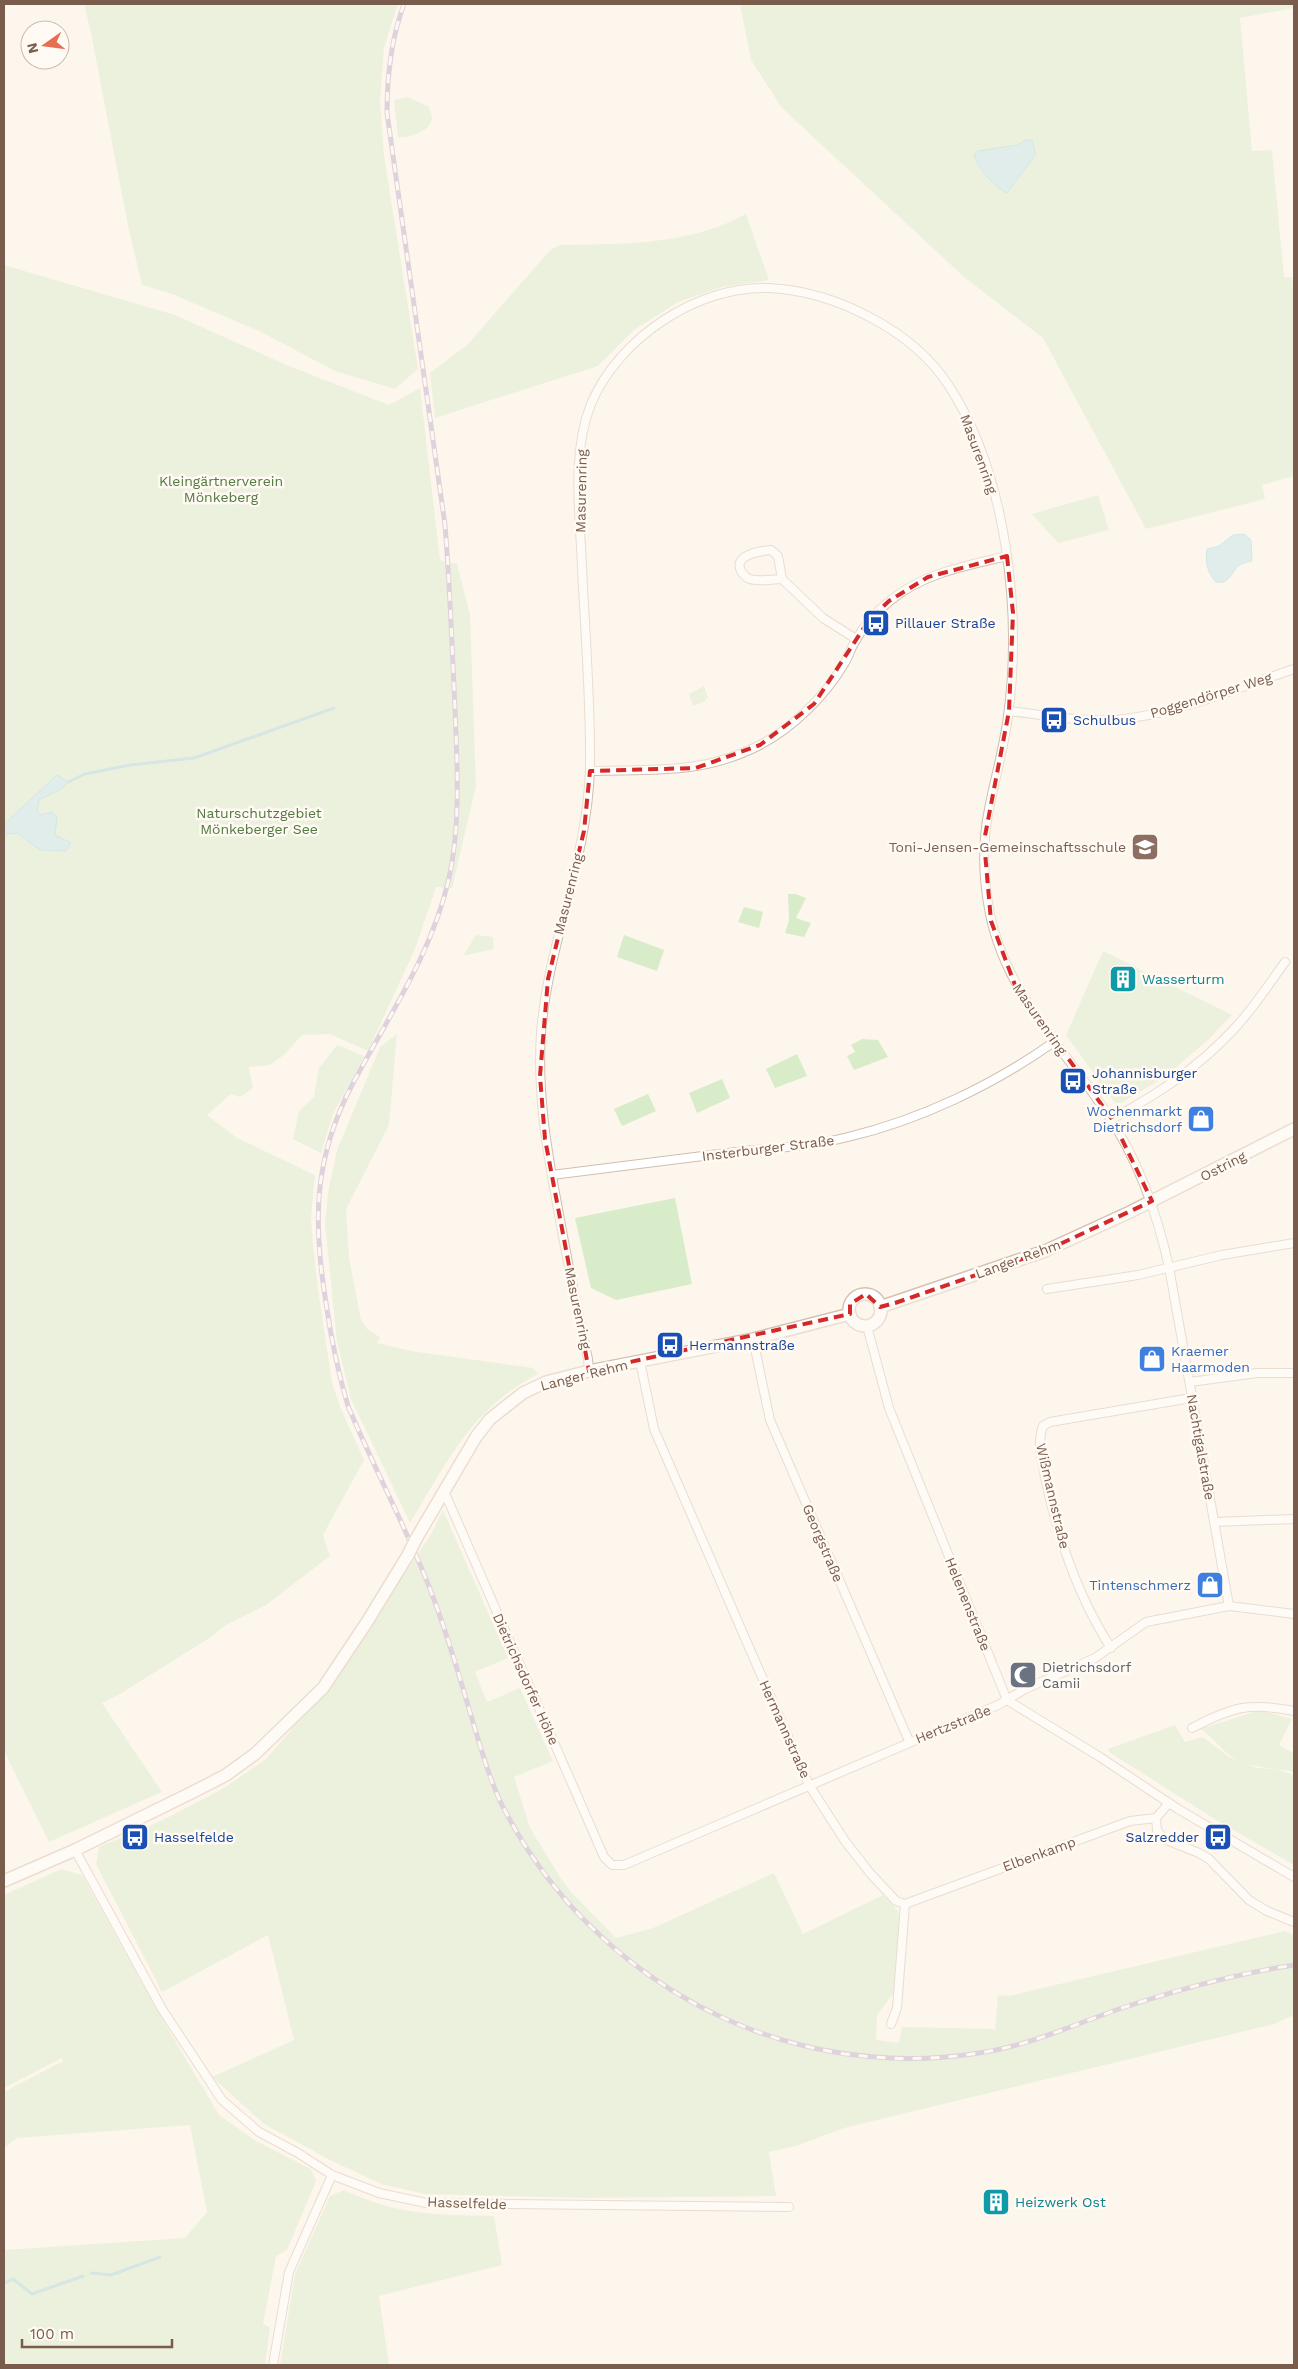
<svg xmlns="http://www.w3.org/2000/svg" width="1298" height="2369" font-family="'Work Sans',sans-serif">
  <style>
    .green { fill: #d8ecc9 }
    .water { fill: #bfe3e8; stroke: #a5d3da }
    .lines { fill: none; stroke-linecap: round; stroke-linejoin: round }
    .stream { stroke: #a5d3da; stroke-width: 3 }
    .street-casing { stroke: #d1beb0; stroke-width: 10 }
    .secondary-casing { stroke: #d6c0b0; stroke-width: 14 }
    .street { stroke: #fff; stroke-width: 8 }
    .secondary { stroke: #fff; stroke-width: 11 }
    .rail-casing { stroke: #b9a8c9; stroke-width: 5 }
    .rail { stroke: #fffaf3; stroke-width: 3; stroke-dasharray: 9; stroke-linecap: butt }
    .secondary-bridge-casing { stroke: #d6c0b0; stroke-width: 14; stroke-linecap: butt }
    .secondary-bridge { stroke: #fff; stroke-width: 11 }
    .marked { fill: none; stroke: #d62828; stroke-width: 4; stroke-dasharray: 10 6; stroke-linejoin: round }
    .labels { text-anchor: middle; stroke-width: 5; stroke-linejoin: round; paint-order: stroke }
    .street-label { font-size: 14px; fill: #7a5c4d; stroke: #fffaf3 }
    .park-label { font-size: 14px; fill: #537a41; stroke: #fffaf3 }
    .transit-label { font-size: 14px; fill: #164399; stroke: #fffaf3; text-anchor: start }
    .education-label { font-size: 14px; fill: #785e54; stroke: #fffaf3; text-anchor: end }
    .culture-label { font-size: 14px; fill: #0d838f; stroke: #fffaf3; text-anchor: start }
    .shop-label { font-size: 14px; fill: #366cbe; stroke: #fffaf3; text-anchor: end }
    .worship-label { font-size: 14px; fill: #5b616d; stroke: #fffaf3; text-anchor: start }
  </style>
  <rect width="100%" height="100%" fill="#fdf6ec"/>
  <g class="green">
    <polygon points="84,4 398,4 384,47 380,100 384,156 418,369 395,389 335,371 259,331 172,294 142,285 128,226 91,33"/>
    <polygon points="740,4 1294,4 1294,8 1240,18 1252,151 1272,150 1284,277 1292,277 1294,295 1294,476 1262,485 1265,499 1146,529 1043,338 964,277 782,108 751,60"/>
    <path d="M408,97L429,107C430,110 432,115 432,119C431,131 407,139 398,137L394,100Z"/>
    <path d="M746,214L769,280L722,287L678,302L634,330L598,366L435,418L430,373L468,344L550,250L560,245C611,244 665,245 714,228C725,225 735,219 746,214Z"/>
    <polygon points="4,265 175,315 289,366 389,405 420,388 440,560 457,564 470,615 476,786 452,888 436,887 415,949 368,1051 330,1034 302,1035 285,1054 270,1065 249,1067 253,1088 240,1097 231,1094 207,1115 237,1138 315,1175 311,1217 313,1244 318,1289 332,1383 341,1409 364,1460 323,1535 330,1556 266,1605 226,1625 211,1637 120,1694 102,1703 162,1792 49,1842 4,1751"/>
    <polygon points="1098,495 1109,530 1058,543 1032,514"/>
    <polygon points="704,686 708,698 705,699 705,701 693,706 689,694"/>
    <polygon points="788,894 795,894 806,898 796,918 811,923 804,937 785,933 789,920"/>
    <polygon points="744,907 763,912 759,928 738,922"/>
    <polygon points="476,935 493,937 494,949 463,956"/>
    <polygon points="624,935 664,950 657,971 617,957"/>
    <polygon points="1103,951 1232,1015 1209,1039 1166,1076 1121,1103 1115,1103 1066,1035"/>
    <path d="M397,1034L389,1125L346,1209L349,1258L361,1320L368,1330L380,1337L377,1343L411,1351L533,1368L538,1374C471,1409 448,1461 410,1523L351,1399L337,1342L325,1225L328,1193L337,1150L380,1047Z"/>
    <polygon points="862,1039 878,1040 888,1057 854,1070 847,1056 855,1052 851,1045"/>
    <polygon points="337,1045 364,1056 333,1114 321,1153 293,1139 299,1111 314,1097 319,1068"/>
    <polygon points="797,1054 807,1076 775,1088 766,1069"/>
    <polygon points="722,1079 730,1098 697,1113 689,1093"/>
    <polygon points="648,1094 656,1111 622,1126 614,1109"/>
    <polygon points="675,1198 692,1284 616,1300 591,1288 575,1218"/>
    <polygon points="443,1510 508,1658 475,1672 487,1702 520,1688 553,1761 514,1777 530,1828 560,1877 571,1892 616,1938 653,1928 774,1873 803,1934 883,1895 898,1911 899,1917 895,1991 877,2015 876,2040 899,2043 902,2027 995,2029 998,1995 1009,1996 1285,1931 1294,1935 1294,2015 1274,2024 844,2128 796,2146 769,2152 776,2196 584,2198 425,2194 381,2184 330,2160 264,2124 212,2077 294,2040 268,1935 162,1992 96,1864 99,1847 165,1819 224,1788 266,1759 339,1674 431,1534"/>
    <path d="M1260,1710L1292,1719L1279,1745L1294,1753V1772C1274,1767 1247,1769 1229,1755C1219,1746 1211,1736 1200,1729Z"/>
    <polygon points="1175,1725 1185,1742 1203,1737 1229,1757 1257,1768 1277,1769 1294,1775 1294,1865 1221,1823 1109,1752 1108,1749"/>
    <polygon points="61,1869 82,1875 154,2005 219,2115 256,2141 311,2169 316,2181 287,2250 276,2256 263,2324 270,2327 265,2365 4,2365 4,2250 185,2238 207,2212 190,2125 17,2138 4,2148 4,2092 63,2061 62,2058 4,2088 4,1895"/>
    <path d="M344,2190C397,2215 437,2215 494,2216L502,2265L379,2296L389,2365H280L295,2274L330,2196Z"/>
  </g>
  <g class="water">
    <path d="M1027,140H1032L1036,154L1007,193C994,187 978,169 974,155L978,151L1017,145Z"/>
    <path d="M1244,534L1251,540L1252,561C1247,562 1241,563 1237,567C1230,575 1229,584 1216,582C1207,572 1205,562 1207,549L1219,546L1233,535Z"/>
    <polygon points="57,775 68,782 63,788 39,800 37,812 41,815 52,812 57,817 55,835 71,843 66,851 40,850 17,833 8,834 4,838 4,824"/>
  </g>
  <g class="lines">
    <g class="stream">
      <polyline points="68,782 85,774 130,765 194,758 334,708"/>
      <polyline points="91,2273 111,2275 160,2257"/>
      <polyline points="4,2283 13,2279 32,2294 83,2276"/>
    </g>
    <g class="street-casing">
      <g id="street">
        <path d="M782,579L778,556L771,550C760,551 733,555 741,571C743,574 746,578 750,579C759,582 772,579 782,579L823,618L856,639"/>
        <path d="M1009,711C1044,715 1080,722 1115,720C1174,715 1237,688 1294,669"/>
        <path d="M590,771C652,769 702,775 760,745C794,727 825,696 844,664C849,656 851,647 856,640C864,625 877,611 891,600C924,573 965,566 1007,556"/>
        <path d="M1112,1119C1158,1094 1198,1068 1234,1029C1253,1009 1269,984 1285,962"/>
        <path d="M552,1175C610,1168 669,1160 728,1153C768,1148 809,1147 848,1137C920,1120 993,1085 1054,1042"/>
        <polyline points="1047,1289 1138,1275 1222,1255 1294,1243"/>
        <polyline points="867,1326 889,1408 1007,1700 1100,1757 1178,1809 1294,1877"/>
        <polyline points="753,1339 770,1420 909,1741"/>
        <polyline points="640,1361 654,1429 809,1785 845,1841 870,1873 896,1901 905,1904"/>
        <path d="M589,1371L588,1359C577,1309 567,1259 558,1209C547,1151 537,1093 541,1033C548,943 588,859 590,767C591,702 585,633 582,567C580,514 571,454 591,404C618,339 697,285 769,288C834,291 913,330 949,386C1007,475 1022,613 1008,716C1004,748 995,778 989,809C982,843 983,879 990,914C1006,994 1065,1049 1108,1115C1139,1161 1157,1213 1169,1267L1229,1606"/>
        <polyline points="1190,1382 1257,1373 1294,1373"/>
        <polyline points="444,1491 604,1857 612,1865 624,1865 998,1705 1025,1689 1095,1658 1146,1622 1229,1606 1294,1614"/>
        <polyline points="1214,1522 1294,1519"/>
        <path d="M1111,1648C1078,1597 1059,1541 1046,1482C1043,1463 1036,1444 1043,1426L1050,1422L1191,1398"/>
        <path d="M1192,1728C1232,1707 1249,1702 1294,1711"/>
        <polyline points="1156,1818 1157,1830 1164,1839 1199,1853 1209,1859 1249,1900 1267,1911 1294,1922"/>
        <polyline points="75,1850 162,2009 222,2100 259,2132 298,2153 332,2175 379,2193 426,2203 789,2207"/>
        <polyline points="905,1904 1130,1821 1156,1818 1169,1803"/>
        <polyline points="891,2024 897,2008 905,1904"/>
        <polyline points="273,2365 289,2272 332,2175"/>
      </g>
    </g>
    <g class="secondary-casing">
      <g id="secondary">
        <circle cx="865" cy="1310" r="16"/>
        <polyline points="880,1307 1045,1251 1130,1212 1294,1129"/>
        <polyline points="416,1539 476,1437 490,1419 523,1393 546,1382 589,1371 753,1339 850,1314"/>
        <polyline points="4,1881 75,1850 191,1793 226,1775 255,1754 323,1688 367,1622 408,1555"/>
      </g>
    </g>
    <use href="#street" class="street"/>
    <use href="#secondary" class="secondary"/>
    <g class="rail-casing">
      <path id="rail" d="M404,4C391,39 387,76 387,113L445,525C450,586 452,647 455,708C457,764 461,823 449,878C432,954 388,1017 352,1085C313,1160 313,1222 326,1303C331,1338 338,1372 348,1406C374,1468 406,1527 430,1589C448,1635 461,1682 475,1729C483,1755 490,1781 502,1805C591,1981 783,2084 979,2053C1028,2046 1073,2025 1119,2009C1176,1990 1235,1974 1294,1965"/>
    </g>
    <use href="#rail" class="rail"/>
    <g class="secondary-bridge-casing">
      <polyline id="secondary-bridge" points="408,1555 416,1539"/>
    </g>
    <use href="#secondary-bridge" class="secondary-bridge"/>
  </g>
  <path d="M0 0H1298V2369H0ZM1007,556L1013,613L1009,711L984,841L991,921L1015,985L1112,1119L1152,1201L1045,1251L895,1303L880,1307L866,1294L850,1304V1314L589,1371L545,1139L540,1076L548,979L584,831L590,771L696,768L760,745L814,704L869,620L889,601L928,577Z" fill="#fdf6ec" fill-opacity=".55" fill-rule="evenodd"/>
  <path class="marked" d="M1007,556L1013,613L1009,711L984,841L991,921L1015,985L1112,1119L1152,1201L1045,1251L895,1303L880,1307L866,1294L850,1304V1314L589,1371L545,1139L540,1076L548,979L584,831L590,771L696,768L760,745L814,704L869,620L889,601L928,577Z"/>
  <defs>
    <g id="bus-square" transform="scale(1.4375)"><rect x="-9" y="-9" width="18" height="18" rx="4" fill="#1a4fb4" stroke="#fffaf3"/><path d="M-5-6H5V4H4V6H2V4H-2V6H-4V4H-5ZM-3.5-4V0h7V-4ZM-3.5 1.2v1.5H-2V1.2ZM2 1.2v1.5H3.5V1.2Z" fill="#fff"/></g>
    <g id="school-square" transform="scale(1.4375)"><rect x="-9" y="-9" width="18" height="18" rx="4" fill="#8d6e63" stroke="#fffaf3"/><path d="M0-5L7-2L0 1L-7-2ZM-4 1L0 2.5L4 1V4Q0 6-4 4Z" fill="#fff"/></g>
    <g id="building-square" transform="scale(1.4375)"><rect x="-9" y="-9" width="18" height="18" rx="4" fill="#0f9aa8" stroke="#fffaf3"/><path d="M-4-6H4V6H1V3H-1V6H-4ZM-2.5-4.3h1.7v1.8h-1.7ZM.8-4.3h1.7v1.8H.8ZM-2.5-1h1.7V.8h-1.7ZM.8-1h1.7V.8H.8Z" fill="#fff"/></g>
    <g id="shop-square" transform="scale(1.4375)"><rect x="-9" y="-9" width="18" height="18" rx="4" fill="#3f7fe0" stroke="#fffaf3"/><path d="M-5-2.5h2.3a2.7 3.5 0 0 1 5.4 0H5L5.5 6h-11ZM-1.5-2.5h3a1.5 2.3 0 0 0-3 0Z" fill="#fff"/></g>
    <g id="mosque-square" transform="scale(1.4375)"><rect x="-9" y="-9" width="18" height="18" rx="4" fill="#6b7280" stroke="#fffaf3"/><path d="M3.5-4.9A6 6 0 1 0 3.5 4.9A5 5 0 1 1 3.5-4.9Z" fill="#fff"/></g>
  </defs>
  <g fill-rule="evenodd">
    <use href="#bus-square" x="876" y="623"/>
    <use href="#bus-square" x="1054" y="720"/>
    <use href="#school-square" x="1145" y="847"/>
    <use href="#building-square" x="1123" y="979"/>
    <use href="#bus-square" x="1073" y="1081"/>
    <use href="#shop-square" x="1201" y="1119"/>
    <use href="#bus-square" x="670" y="1345"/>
    <use href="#shop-square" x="1152" y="1359"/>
    <use href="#shop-square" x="1210" y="1585"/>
    <use href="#mosque-square" x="1023" y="1675"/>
    <use href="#bus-square" x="135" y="1837"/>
    <use href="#bus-square" x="1218" y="1837"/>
    <use href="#building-square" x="996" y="2202"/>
  </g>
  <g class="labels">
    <g class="street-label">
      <text transform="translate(979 454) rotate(70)" y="5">Masurenring</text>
      <text transform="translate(581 491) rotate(-89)" y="5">Masurenring</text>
      <text transform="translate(1211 695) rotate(-17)" y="5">Poggendörper Weg</text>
      <text transform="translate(568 894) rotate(-76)" y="5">Masurenring</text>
      <text transform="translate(1040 1019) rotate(55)" y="5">Masurenring</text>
      <text transform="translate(768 1148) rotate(-7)" y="5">Insterburger Straße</text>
      <text transform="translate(1223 1166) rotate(-27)" y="5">Ostring</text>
      <text transform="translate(1018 1259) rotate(-20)" y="5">Langer Rehm</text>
      <text transform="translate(578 1308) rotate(78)" y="5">Masurenring</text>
      <text transform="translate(584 1375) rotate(-14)" y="5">Langer Rehm</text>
      <text transform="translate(1201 1447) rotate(80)" y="5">Nachtigalstraße</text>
      <text transform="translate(1053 1496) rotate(77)" y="5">Wißmannstraße</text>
      <text transform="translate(823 1543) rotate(67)" y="5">Georgstraße</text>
      <text transform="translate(968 1604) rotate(68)" y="5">Helenenstraße</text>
      <text transform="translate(526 1679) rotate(66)" y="5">Dietrichsdorfer Höhe</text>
      <text transform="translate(953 1724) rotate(-22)" y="5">Hertzstraße</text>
      <text transform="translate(785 1729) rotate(66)" y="5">Hermannstraße</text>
      <text transform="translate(1039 1854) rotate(-20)" y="5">Elbenkamp</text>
      <text transform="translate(467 2203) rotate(2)" y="5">Hasselfelde</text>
    </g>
    <g class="park-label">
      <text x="221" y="486">Kleingärtnerverein<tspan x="221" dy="16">Mönkeberg</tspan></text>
      <text x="259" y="818">Naturschutzgebiet<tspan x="259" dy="16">Mönkeberger See</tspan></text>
    </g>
    <g class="transit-label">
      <text x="895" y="628">Pillauer Straße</text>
      <text x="1073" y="725">Schulbus</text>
      <text x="1092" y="1078">Johannisburger<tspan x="1092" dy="16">Straße</tspan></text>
      <text x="689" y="1350">Hermannstraße</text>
      <text x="154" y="1842">Hasselfelde</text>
      <text x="1199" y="1842" text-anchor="end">Salzredder</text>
    </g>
    <g class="education-label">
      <text x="1126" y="852">Toni-Jensen-Gemeinschaftsschule</text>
    </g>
    <g class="culture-label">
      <text x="1142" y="984">Wasserturm</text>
      <text x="1015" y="2207">Heizwerk Ost</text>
    </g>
    <g class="shop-label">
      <text x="1182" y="1116">Wochenmarkt<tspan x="1182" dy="16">Dietrichsdorf</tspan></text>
      <text x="1171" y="1356" text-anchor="start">Kraemer<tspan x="1171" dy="16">Haarmoden</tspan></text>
      <text x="1191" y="1590">Tintenschmerz</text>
    </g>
    <g class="worship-label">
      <text x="1042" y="1672">Dietrichsdorf<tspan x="1042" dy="16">Camii</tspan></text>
    </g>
  </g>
  <rect width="1298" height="2369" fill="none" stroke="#7a5c4d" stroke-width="10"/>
  <g transform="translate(45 45) rotate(256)"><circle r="24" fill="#fffaf3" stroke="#cabbb1"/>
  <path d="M0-4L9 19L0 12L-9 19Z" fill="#e76f51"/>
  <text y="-8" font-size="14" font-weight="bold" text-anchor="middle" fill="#7a5c4d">N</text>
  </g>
  <path d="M22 2339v8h150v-8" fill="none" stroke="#7a5c4d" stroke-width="2.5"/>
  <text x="30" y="2339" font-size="15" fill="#7a5c4d" stroke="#fffaf3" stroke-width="4" paint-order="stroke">100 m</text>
</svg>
